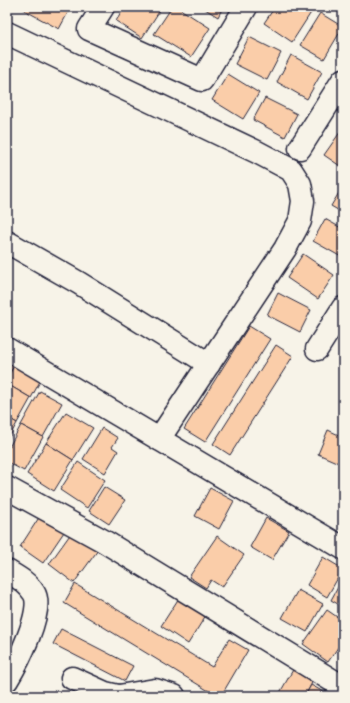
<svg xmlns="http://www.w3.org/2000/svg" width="350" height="703" font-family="Mali,sans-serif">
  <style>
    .building { fill: #facda9; stroke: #22223b }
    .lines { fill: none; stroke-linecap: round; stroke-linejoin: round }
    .minor-casing { stroke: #22223b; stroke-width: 25 }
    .minor { stroke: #f7f3e8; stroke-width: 22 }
  </style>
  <rect width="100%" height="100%" fill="#f7f3e8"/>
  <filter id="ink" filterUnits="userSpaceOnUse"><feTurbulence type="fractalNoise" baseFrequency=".025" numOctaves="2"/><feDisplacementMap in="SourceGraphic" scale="8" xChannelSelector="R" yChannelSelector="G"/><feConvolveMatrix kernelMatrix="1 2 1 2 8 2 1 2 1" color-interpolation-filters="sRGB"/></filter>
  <g filter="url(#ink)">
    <g class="building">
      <polygon points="26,7 71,7 59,29 24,10"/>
      <polygon points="125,7 162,7 142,38 116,21"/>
      <polygon points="172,7 177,7 210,28 191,57 154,34"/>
      <polygon points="202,7 223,7 218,17"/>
      <polygon points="275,7 306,7 312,11 292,42 264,23"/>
      <polygon points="332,7 343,7 343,12"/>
      <polygon points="320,13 343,27 324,59 300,45"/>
      <polygon points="249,37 281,53 267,80 235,64"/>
      <polygon points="291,55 322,72 307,99 277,82"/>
      <polygon points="228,74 259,93 243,119 212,100"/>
      <polygon points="265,98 297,114 285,137 253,120"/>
      <polygon points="343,128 343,168 324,155"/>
      <polygon points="343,186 343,213 331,206"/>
      <polygon points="325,219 343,229 343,258 313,241"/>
      <polygon points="303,254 334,275 318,299 287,278"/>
      <polygon points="278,293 311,310 300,332 267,315"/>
      <polygon points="249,326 270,339 205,442 184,429"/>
      <polygon points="276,345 293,356 230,455 213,444"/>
      <polygon points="7,353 18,359 7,378"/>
      <polygon points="18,359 44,374 31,398 7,384 7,378"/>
      <polygon points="7,384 31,398 17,423 7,417"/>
      <polygon points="40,391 62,403 43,437 21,425"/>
      <polygon points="66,412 93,428 73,460 46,443"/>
      <polygon points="7,417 17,423 7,441"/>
      <polygon points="21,425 43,437 24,471 7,462 7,451"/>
      <polygon points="102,428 118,438 112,447 118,451 105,473 83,459"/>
      <polygon points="328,430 343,437 343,459 341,464 318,454"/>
      <polygon points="46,443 73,460 54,491 27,474"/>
      <polygon points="78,462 105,480 87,508 60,490"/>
      <polygon points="104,487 125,500 109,524 89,511"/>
      <polygon points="210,488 234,501 219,529 195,516"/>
      <polygon points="40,516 64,532 43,563 20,547"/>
      <polygon points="266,518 289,531 272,560 250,547"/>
      <polygon points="72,532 98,550 74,583 49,564"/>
      <polygon points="217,536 244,555 222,587 211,580 206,588 189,577"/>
      <polygon points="323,557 343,569 327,597 307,585"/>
      <polygon points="343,578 343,607 331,600"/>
      <polygon points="75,584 212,667 229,639 248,650 221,696 217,696 64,603"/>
      <polygon points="298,590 323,604 307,632 282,618"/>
      <polygon points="179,598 206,615 188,644 161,626"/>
      <polygon points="7,605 12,609 7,616"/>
      <polygon points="327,610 343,621 343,640 328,662 303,644"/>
      <polygon points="61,629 133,666 125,681 53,644"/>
      <polygon points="294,668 314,679 305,696 278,696"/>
      <polygon points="311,685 331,696 305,696"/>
    </g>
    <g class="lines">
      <g class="minor-casing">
        <g id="minor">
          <polyline points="103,7 89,29 202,80 246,7"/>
          <polyline points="7,33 257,152 291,170 300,184 303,201 300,221 285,249 159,439"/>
          <polyline points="300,148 343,80"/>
          <polyline points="7,242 79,283 209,364"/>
          <polyline points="7,349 343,548"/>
          <polyline points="317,349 343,308"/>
          <polyline points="7,488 102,540 343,687"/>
          <path d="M7,571C17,577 27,582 34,593C45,610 17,664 7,680"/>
          <polyline points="72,678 105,693 118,696"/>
          <polyline points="119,696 155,690 174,696"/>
        </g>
      </g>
      <use href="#minor" class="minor"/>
    </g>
  </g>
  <rect width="350" height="703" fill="none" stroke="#f7f3e8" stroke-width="24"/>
  <rect x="12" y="12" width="326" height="679" fill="none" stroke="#22223b" stroke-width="1.5" filter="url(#ink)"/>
</svg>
